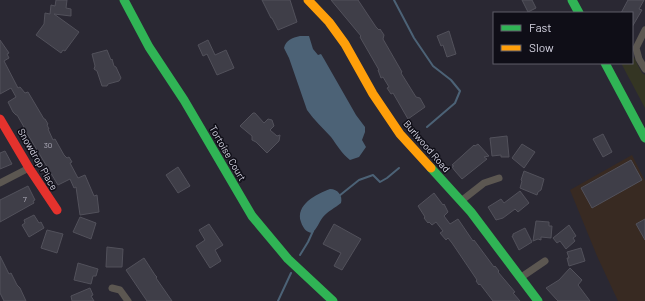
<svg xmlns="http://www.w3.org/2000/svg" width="645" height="301" font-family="Barlow,sans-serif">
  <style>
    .commercial { fill: #382a22 }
    .green { fill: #343523 }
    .water { fill: #4c6276 }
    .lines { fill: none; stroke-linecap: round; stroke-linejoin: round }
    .stream { stroke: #4c6276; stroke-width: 2 }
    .building { fill: #3f3e48; stroke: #52515b }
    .street { stroke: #5c5751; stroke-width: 7 }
    .fast { stroke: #30b455; stroke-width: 9 }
    .slow { stroke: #ff9f0a; stroke-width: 9 }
    .jam { stroke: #e5322d; stroke-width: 9 }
    .labels { text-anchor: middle; stroke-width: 3; stroke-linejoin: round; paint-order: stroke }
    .number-label { font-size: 8px; fill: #b0aebc }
    .street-label { font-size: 10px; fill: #d5d4e2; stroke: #0f0e17 }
  </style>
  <rect width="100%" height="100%" fill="#2a2833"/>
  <polygon class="commercial" points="632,155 645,181 645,301 618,301 597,256 570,190"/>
  <polygon class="green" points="632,54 642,73 645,75 645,108 621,63 632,63"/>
  <g class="water">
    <path d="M300,36H309L313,49L318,55L321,54L324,59L356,115L365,127V132L362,140L366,147L359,157L350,160C342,154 337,145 331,137C323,128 314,120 307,110L289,58L284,48C286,40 292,38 300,36Z"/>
    <path d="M330,189C338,189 343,196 341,203C335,208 328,211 323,217C319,222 317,229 312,233C306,232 303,228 301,222C295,205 316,194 330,189Z"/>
  </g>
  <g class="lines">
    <g class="stream">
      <polyline points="394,0 414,38 433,66 451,80 460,91 455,103 427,127"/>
      <polyline points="339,196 359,180 373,175 380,182 387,178 399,168"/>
      <polyline points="300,255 308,242 313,231"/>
      <polyline points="278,301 291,273"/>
    </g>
  </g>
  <g class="building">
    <polygon points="56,0 67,0 66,8 71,9 71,16 54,14 79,32 65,51 63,50 61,53 36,35 44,24 45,13 50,14 51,5 55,6"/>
    <polygon points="262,0 290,0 297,22 278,30 272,18 271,18"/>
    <polygon points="331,0 358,0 376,27 379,30 380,29 384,35 383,39 402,72 401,73 416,97 420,98 425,107 408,119 393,93 391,94 387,88 389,87 383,77 381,78 378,70 379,70 360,37 361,36"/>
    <polygon points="522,0 532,0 536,8 528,12"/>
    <polygon points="628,0 644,0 639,9 642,10 632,27 632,13 621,13"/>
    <polygon points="449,31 456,54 447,57 443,45 441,46 437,36"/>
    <polygon points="0,40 9,53 7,54 9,58 4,61 18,88 20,87 25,93 28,92 44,119 45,119 48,124 47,125 49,129 48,129 53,140 55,139 64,155 67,158 69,157 72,162 70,163 78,178 85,175 94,196 97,195 99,212 80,215 76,187 74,188 70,179 58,185 28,135 26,135 23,128 24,127 17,115 16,115 13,112 8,102 16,97 11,88 0,94"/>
    <polygon points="208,40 215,55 226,50 234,68 217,75 207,54 203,56 198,45"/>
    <polygon points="107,50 111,60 112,59 114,66 116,67 121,78 119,81 108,84 107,86 102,86 97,71 94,69 95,66 92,54"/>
    <polygon points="253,113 255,113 264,123 268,119 272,120 274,126 270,130 277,136 280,135 279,141 267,153 256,142 252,140 252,136 240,126"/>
    <polygon points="603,134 612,152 603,157 593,139"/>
    <polygon points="507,136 509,157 501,157 501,155 492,156 490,138"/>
    <polygon points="478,144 489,156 484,157 487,159 462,179 455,171 452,167 454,166 452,165 474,145 475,146"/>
    <polygon points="522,144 535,152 524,168 512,158"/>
    <polygon points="5,151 12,164 0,169 0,153"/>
    <polygon points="631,160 642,180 592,208 581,188"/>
    <polygon points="178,167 190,186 178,193 166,175"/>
    <polygon points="524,171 544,179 541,190 538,192 537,195 520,188 522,181 521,180"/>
    <polygon points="28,186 35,200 33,201 34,203 0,222 0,200"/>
    <polygon points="520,191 529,203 518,212 515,209 503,218 496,220 488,207 501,199 504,203"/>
    <polygon points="434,193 443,205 444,204 448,212 444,216 450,224 458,219 473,241 474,240 494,267 495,266 499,271 498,272 515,292 513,293 520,301 493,301 480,284 479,285 476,281 477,280 473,274 452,243 448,238 446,240 440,233 443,231 436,222 432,225 429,222 428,223 424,218 425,217 418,206"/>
    <polygon points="34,215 39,223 41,222 44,228 29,237 22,225 25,223 24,220"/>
    <polygon points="80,217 96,223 91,239 73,232"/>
    <polygon points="645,219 645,240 636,224"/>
    <polygon points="536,221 549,222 549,226 552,226 551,238 541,237 541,240 538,239 533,241"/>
    <polygon points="209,224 223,245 215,250 221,261 210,268 196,246 205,240 199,230"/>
    <polygon points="334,224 361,239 342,270 334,266 341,253 323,244"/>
    <polygon points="569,225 576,236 573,238 575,241 566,249 560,241 557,243 553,238"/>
    <polygon points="525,228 532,242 519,250 512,236 513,236 513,234"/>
    <polygon points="47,230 63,234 57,253 41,248"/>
    <polygon points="107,247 123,249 122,267 106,267"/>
    <polygon points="581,248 585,261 569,266 567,258 569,258 567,252"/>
    <polygon points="0,256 9,274 11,273 17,285 20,288 26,301 4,301 0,293"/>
    <polygon points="144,258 155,275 157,277 156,278 172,301 147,301 126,270"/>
    <polygon points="78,263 98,269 96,276 93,276 91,284 74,280"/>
    <polygon points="570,268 582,280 578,285 590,301 558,301 546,288 559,280"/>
    <polygon points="90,288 93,295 91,296 94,301 72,301 71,296"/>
  </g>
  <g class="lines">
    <g class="street">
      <polyline points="645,30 636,48 639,59 645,69"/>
      <polyline points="0,183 29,168"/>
      <polyline points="461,201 484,183 499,178"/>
      <polyline points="520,278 545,261"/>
      <polyline points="112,288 120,290 128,301"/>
    </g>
    <g class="fast">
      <polyline points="124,0 149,47 184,100 252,216 288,259 333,301"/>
      <polyline points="572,0 579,13"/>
      <polyline points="605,63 645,138"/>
      <polyline points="431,168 471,212 538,301"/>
    </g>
    <polyline class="slow" points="308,0 329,22 345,44 373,94 400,134 431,168"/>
    <polyline class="jam" points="0,119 29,168 57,210"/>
  </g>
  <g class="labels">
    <g class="number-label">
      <text x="48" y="148">30</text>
      <text x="25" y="202">7</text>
    </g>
    <g class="street-label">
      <text transform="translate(427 146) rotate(49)" y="4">Burlwood Road</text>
      <text transform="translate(228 153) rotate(60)" y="4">Tortoise Court</text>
      <text transform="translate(38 159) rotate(60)" y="4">Snowdrop Place</text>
    </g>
  </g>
  <rect x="493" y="12" width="140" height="52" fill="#0f0e17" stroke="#5e5d68"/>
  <rect x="501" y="25" width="20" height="6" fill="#30b455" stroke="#5e5d68"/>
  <text x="529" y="32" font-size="12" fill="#d5d4e2">Fast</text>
  <rect x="501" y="45" width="20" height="6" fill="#ff9f0a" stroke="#5e5d68"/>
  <text x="529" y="52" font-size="12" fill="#d5d4e2">Slow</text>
</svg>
